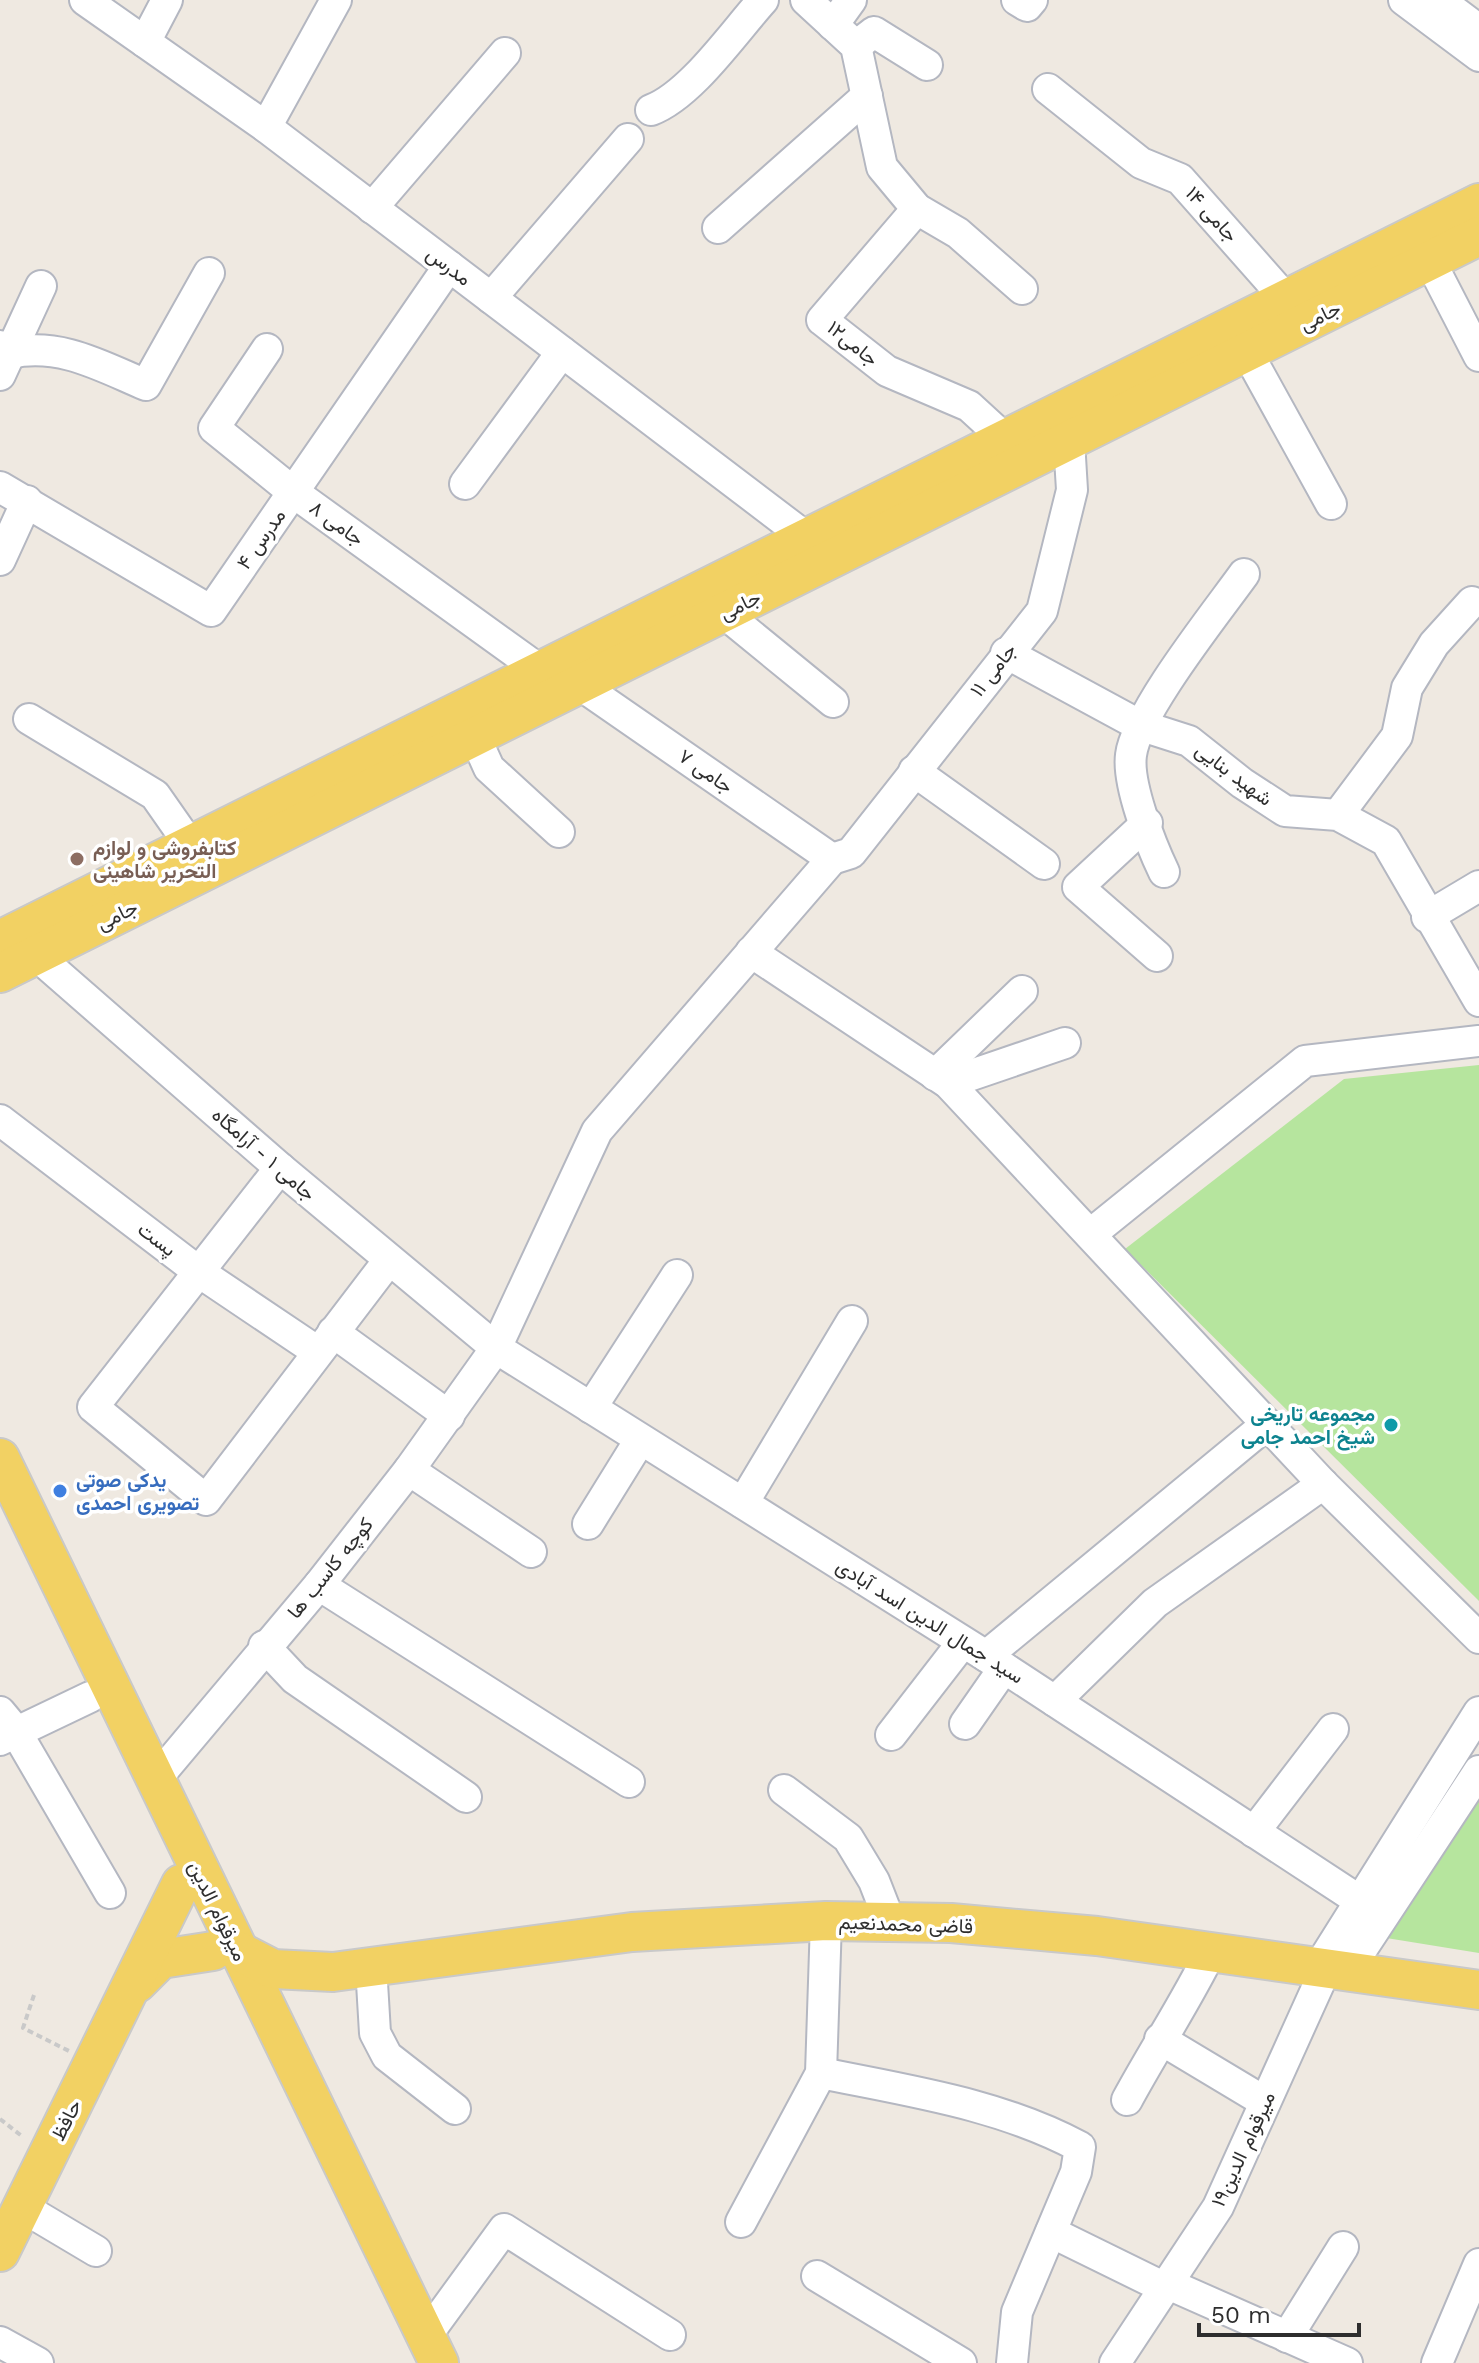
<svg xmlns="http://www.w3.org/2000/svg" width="1479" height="2363" font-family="'Work Sans',Vazirmatn,sans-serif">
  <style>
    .green { fill: #b6e59e }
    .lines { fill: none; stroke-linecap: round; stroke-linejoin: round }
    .minor-casing { stroke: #b4b7c1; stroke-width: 34 }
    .major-casing { stroke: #c9c9c9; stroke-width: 42 }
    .path { stroke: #c9c9c9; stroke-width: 4; stroke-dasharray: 6 4; stroke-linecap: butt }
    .minor { stroke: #fff; stroke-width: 30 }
    .major { stroke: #f2d163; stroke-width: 38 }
    .education-dot { fill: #8d6e63; stroke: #fff; stroke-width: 3 }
    .culture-dot { fill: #0f9aa8; stroke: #fff; stroke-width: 3 }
    .shop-dot { fill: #3f7fe0; stroke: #fff; stroke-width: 3 }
    .labels { text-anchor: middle; stroke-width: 7; stroke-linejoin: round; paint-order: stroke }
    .street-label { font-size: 20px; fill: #2e2e2e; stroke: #fff }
    .education-label { font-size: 20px; font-weight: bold; fill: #785e54; stroke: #fff; text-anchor: start }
    .culture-label { font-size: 20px; font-weight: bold; fill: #0d838f; stroke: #fff; text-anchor: end }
    .shop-label { font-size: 20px; font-weight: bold; fill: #366cbe; stroke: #fff; text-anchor: start }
  </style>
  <rect width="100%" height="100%" fill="#efe9e1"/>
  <g class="green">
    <polygon points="1479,1065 1479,1601 1125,1249 1344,1079"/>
    <polygon points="1479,1784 1479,1953 1374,1936"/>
  </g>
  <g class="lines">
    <g class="minor-casing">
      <g id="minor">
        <polyline points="85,0 266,127 807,538"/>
        <polyline points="806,0 856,46 882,167 917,209 958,233 1022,289"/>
        <polyline points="1017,0 1027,6 1032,0"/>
        <polyline points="1404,0 1479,56"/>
        <polyline points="1439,0 1479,30"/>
        <polyline points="833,25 851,0"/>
        <polyline points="145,42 167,0"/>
        <polyline points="856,46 874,32 927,65"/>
        <polyline points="1048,89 1141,163 1180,179 1286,299"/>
        <path d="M651,110C691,95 734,32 763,0"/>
        <polyline points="266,127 336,0"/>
        <polyline points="372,208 505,53"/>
        <polyline points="917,209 822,320 887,371 969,406 1005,439"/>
        <polyline points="718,228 867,96"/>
        <polyline points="1430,261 1479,356"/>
        <polyline points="491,298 628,139"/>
        <path d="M0,346L10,353C60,342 101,366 146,385L209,273"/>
        <polyline points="267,349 214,428 293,492 541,671"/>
        <polyline points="1247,352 1331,504"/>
        <polyline points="0,375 41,286"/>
        <polyline points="465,484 562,352"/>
        <polyline points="0,487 211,611 449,266"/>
        <polyline points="0,560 27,501"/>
        <polyline points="724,613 833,702"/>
        <polyline points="1006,653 1139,725 1189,741 1242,783 1285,811 1338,815 1386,841 1479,1001"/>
        <polyline points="579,684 832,859"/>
        <polyline points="29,719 155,795 190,845"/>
        <polyline points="475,737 489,768 559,832"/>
        <polyline points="914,771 1044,864"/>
        <polyline points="1338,815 1397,736 1407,688 1434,644 1472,602"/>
        <polyline points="1147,823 1078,887 1157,956"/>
        <polyline points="832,859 851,853 1042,611 1072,490 1069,441"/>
        <path d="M1164,872C1151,845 1127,784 1131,755C1136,713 1216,613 1244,574"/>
        <polyline points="1427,917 1479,886"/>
        <polyline points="751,952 948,1083 1323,1484 1479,1638"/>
        <polyline points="36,955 280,1168 496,1348 986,1656 1360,1901"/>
        <polyline points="935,1075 1022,991"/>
        <polyline points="948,1083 1065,1043"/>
        <polyline points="0,1120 199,1272 318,1352"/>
        <polyline points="280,1168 93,1407 206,1500 389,1260"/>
        <polyline points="1092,1233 1305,1061 1479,1041"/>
        <polyline points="333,1332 449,1416"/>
        <polyline points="591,1408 677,1275"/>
        <polyline points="409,1470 531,1552"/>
        <polyline points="743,1503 852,1321"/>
        <polyline points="588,1524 640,1440"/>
        <polyline points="319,1585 629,1782"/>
        <polyline points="264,1646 295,1679 466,1797"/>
        <polyline points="986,1656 1267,1424"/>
        <polyline points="1055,1701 1155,1603 1323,1484"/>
        <polyline points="0,1712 15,1730 110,1893"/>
        <polyline points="965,1724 1004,1668"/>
        <polyline points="891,1735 963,1642"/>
        <polyline points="0,1740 90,1697"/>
        <polyline points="155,1780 319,1585 409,1470 496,1348 597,1131 832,859"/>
        <polyline points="784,1790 848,1838 874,1881 890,1922"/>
        <polyline points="1254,1832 1333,1729"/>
        <polyline points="1320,1965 1479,1712"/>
        <polyline points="371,1966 375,2033 387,2056 455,2109"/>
        <polyline points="1348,1970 1479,1771"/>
        <polyline points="1160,2039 1265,2102"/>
        <path d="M821,2073C909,2091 1000,2104 1080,2147L1076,2172L1017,2312L1012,2363"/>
        <path d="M1127,2100C1154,2050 1186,2002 1211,1951"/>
        <polyline points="22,2207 96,2251"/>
        <polyline points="741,2222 821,2073 826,1921"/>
        <polyline points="1051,2232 1163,2287"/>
        <polyline points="817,2276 961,2363"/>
        <polyline points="1166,2283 1347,2363"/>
        <polyline points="426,2336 504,2229 670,2335"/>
        <polyline points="1287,2337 1343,2247"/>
        <polyline points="0,2342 38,2363"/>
        <polyline points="1115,2363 1218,2207 1327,1966"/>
        <polyline points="1437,2363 1479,2264"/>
      </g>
    </g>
    <g class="major-casing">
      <g id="major">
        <polyline points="0,940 1479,203"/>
        <polyline points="0,973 1479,236"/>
        <polyline points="0,1458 439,2363"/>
        <polyline points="238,1951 273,1969 333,1972 632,1932 826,1921 951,1923 1097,1936 1479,1990"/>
        <polyline points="137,1983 161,1959 213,1951"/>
        <polyline points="0,2252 181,1884"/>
      </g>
    </g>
    <g class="path">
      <polyline points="34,1995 23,2028 69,2051"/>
      <polyline points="0,2119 23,2137"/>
    </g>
    <use href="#minor" class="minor"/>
    <use href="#major" class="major"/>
  </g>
  <circle class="education-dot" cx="77" cy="859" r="8"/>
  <circle class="culture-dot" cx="1391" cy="1425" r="8"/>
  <circle class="shop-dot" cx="60" cy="1491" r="8"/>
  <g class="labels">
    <g class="street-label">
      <text transform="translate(1212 214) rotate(48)" y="7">جامی ۱۴</text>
      <text transform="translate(449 266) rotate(37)" y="7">مدرس</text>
      <text transform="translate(1320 316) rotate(-26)" y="7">جامی</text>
      <text transform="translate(853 343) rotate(39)" y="7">جامی۱۲</text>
      <text transform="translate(337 523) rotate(36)" y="7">جامی ۸</text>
      <text transform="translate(261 539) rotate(-55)" y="7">مدرس ۴</text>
      <text transform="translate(740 605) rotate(-26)" y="7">جامی</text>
      <text transform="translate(993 670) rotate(-52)" y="7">جامی ۱۱</text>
      <text transform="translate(706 771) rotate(35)" y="7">جامی ۷</text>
      <text transform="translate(1234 774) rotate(37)" y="7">شهید بنایی</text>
      <text transform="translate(117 915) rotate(-26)" y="7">جامی</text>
      <text transform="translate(264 1154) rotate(41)" y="7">جامی ۱ - آرامگاه</text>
      <text transform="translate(157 1239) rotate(37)" y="7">پست</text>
      <text transform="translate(330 1568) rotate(-51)" y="7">کوچه کاسب ها</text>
      <text transform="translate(930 1621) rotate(32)" y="7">سید جمال الدین اسد آبادی</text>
      <text transform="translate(218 1911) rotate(64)" y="7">میرقوام الدین</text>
      <text transform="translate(906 1924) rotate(2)" y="7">قاضی محمدنعیم</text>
      <text transform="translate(66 2120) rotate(-63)" y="7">حافظ</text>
      <text transform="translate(1243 2149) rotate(-65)" y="7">میرقوام الدین۱۹</text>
    </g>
    <g class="education-label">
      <text x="93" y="855">کتابفروشی و لوازم<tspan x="93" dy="23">التحریر شاهینی</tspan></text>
    </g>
    <g class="culture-label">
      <text x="1375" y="1421">مجموعه تاریخی<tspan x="1375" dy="23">شیخ احمد جامی</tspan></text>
    </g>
    <g class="shop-label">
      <text x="76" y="1487">یدکی صوتی<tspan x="76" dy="23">تصویری احمدی</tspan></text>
    </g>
  </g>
  <path d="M1199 2323v12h160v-12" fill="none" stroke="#2e2e2e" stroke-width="4"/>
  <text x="1211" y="2323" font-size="24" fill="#2e2e2e" stroke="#ffffff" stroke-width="6" paint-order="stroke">50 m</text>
</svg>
